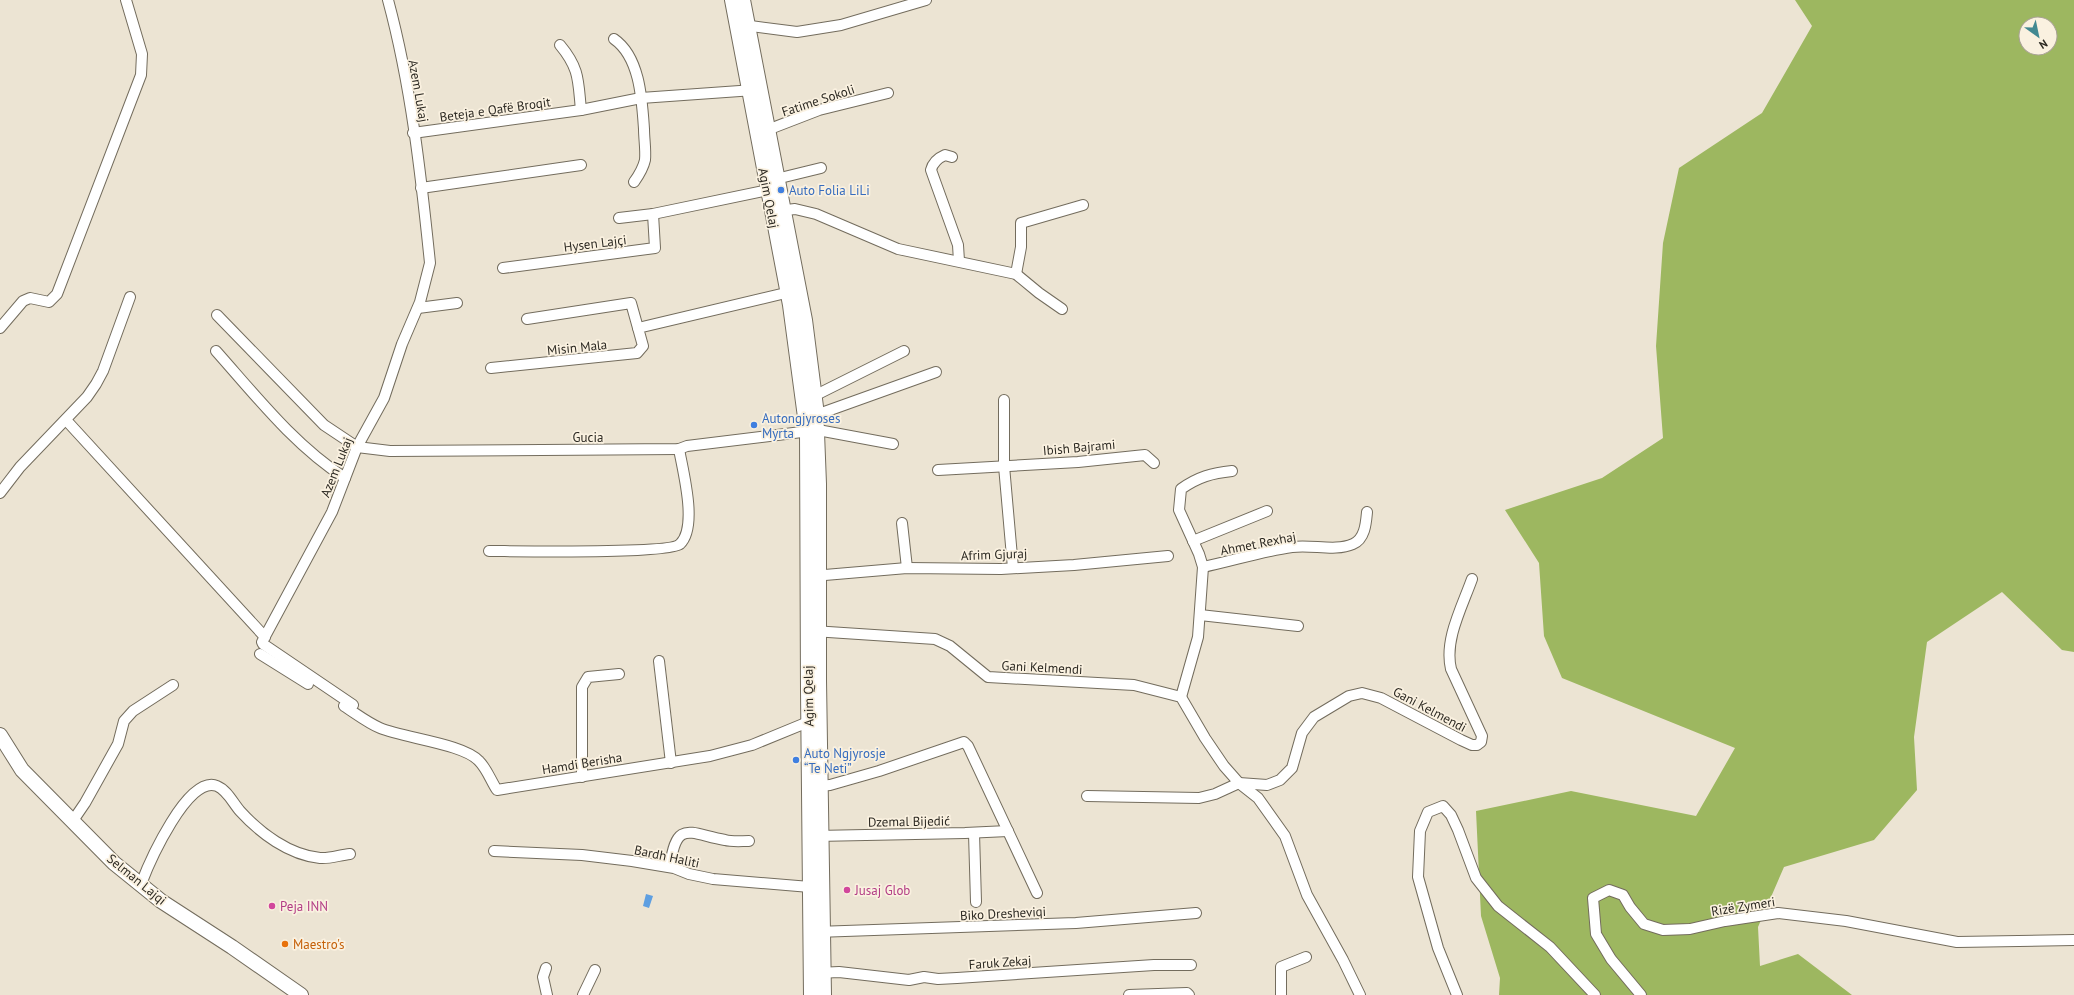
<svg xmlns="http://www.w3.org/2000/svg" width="2074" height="995" font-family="'PT Sans',sans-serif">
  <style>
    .forest { fill: #9db760; fill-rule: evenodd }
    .water { fill: #5e9fe1 }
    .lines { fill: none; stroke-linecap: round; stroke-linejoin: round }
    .street-casing { stroke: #736c5d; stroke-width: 12 }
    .secondary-casing { stroke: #736c5d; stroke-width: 16 }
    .street { stroke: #fff; stroke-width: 10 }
    .secondary { stroke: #fff; stroke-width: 14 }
    .shop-dot { fill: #3f7fe0; stroke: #faf1e0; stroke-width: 1.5 }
    .hotel-dot { fill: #d1479c; stroke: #faf1e0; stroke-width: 1.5 }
    .food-dot { fill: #e8710a; stroke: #faf1e0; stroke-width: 1.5 }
    .labels { text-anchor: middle; stroke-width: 3.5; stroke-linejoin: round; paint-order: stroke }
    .street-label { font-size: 13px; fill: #2c2922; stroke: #faf1e0 }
    .shop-label { font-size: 13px; fill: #366cbe; stroke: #faf1e0; text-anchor: start }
    .hotel-label { font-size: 13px; fill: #b23c85; stroke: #faf1e0; text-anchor: start }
    .food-label { font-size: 13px; fill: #c56008; stroke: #faf1e0; text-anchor: start }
  </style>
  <rect width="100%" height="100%" fill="#ece4d3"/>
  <path class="forest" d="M1795,0H2074V652L2062,650L2002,592L1927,642L1914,737L1917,790L1874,840L1784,867L1758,927L1760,966L1798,954L1852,995H1499L1500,978L1481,916L1476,811L1571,791L1696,816L1735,748L1562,678L1544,636L1539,563L1505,510L1602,478L1663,438L1656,346L1663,243L1679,168L1762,113L1812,26ZM2026,24H2050V48H2026Z"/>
  <polygon class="water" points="646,894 653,896 649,908 643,906"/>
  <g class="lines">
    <g class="street-casing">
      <g id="street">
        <polyline points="743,25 797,32 841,25 926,0"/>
        <path d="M614,39C640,57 642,100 644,129C644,139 646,150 645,160C643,169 639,175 634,182"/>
        <path d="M560,45C580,69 578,81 581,110"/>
        <polyline points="762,132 819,110 888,93"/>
        <polyline points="413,133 581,110 641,98 754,90"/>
        <path d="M952,157L945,155C938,158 933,162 931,170L958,245L959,261"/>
        <polyline points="776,179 821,168"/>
        <polyline points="421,188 581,165"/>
        <polyline points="778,211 795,209 816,214 898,249 1016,274 1039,293 1062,309"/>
        <polyline points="619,218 653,214 768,190"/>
        <polyline points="503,268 655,248 653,214"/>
        <polyline points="1016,274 1021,247 1021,223 1083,205"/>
        <polyline points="418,308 457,303"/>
        <polyline points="217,315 324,425 357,447 390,451 679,449 687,446 818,430 893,444"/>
        <polyline points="527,319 631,303 638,328"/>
        <polyline points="0,328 23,301 30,298 49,302 57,294 141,75 142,54 126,0"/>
        <path d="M216,351C256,396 294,445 345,478"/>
        <polyline points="491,368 637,353 643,346 638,328 794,291"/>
        <polyline points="809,396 818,394 904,351"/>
        <polyline points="1004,400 1004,466 1013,568"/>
        <polyline points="816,415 936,372"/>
        <polyline points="66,420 265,637"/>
        <polyline points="938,470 1078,462 1145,455 1154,463"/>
        <polyline points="0,493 20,467 87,397 96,384 103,371 130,297"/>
        <polyline points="902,523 907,568"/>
        <polyline points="1193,541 1267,511"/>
        <path d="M489,551C513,551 670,554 680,544C698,527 683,472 679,449"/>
        <path d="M1203,567C1232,561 1263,551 1292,547C1312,544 1335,552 1353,544C1365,539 1366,523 1367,512"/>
        <polyline points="813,576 907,568 1001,569 1074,565 1168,556"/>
        <polyline points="1200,615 1298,626"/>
        <polyline points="813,631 935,639 950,646 988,677 1134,685 1181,697 1205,738 1224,766 1239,783 1258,798 1285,836 1307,895 1343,960 1360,995"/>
        <polyline points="260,654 308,684"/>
        <polyline points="659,661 671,763"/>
        <path d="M1181,697L1198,637L1203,567L1199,554L1179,510L1181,489C1198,477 1212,473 1232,471"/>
        <path d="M353,705L263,644L262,642L332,512L357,447L384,398L402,344L420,302L430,263C421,175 411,85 388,0"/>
        <path d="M344,706C355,713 368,723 380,728C404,738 464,744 479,761C487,769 491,781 497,790L710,756L752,745L813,720"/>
        <polyline points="582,777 582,687 588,677 619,674"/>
        <polyline points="820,786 830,785 879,771 964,742 968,746 1037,893"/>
        <path d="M1087,796L1199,798L1215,794L1239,783L1267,785L1280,780L1292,768L1302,733L1314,717L1349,696L1362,693L1381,698L1461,740L1472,745H1477L1481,742L1482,736L1451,669C1444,640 1462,607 1472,579"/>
        <polyline points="72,822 85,803 118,744 124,721 133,711 173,685"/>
        <polyline points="974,833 976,902"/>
        <polyline points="816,836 965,833 1008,831"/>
        <polyline points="494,851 582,855 632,861 674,868 689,874 713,879 810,887"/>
        <path d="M670,867C676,818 690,834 725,840C732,842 741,841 749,841"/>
        <path d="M141,884C149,863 188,774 217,786C227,790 233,803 240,811C260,833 289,855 320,858C329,859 340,855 350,854"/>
        <polyline points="816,932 1076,923 1196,913"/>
        <polyline points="546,968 543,977 547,995"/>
        <polyline points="818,973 839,972 909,980 924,977 938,979 957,978 1154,965 1191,965"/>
        <polyline points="583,995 595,970"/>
        <polyline points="1129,995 1187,993 1189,995"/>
        <polyline points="1281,995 1281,967 1306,957"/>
        <polyline points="1457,995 1438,948 1418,877 1420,831 1428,812 1443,806 1451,815 1458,830 1476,878 1498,906 1550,947 1595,995"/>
        <polyline points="1641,995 1611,959 1596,934 1593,898 1609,890 1623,895 1630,907 1644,924 1663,930 1690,929 1725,921 1778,913 1846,921 1957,942 2074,940"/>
      </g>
    </g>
    <g class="secondary-casing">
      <g id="secondary">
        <polyline points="732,0 790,305 807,432 808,690 811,995"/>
        <polyline points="743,0 805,320 816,407 819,484 819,681 824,995"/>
        <polyline points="0,735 22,770 114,863 161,901 232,947 301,995"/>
      </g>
    </g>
    <use href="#street" class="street"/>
    <use href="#secondary" class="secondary"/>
  </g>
  <g class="shop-dot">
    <circle cx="781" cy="190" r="4"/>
    <circle cx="754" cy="425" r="4"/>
    <circle cx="796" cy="760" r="4"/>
  </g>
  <g class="hotel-dot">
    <circle cx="847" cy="890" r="4"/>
    <circle cx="272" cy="906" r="4"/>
  </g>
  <circle class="food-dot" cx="285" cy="944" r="4"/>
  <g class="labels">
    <g class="street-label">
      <text transform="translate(419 91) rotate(80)" y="5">Azem Lukaj</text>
      <text transform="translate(818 100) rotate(-18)" y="5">Fatime Sokoli</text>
      <text transform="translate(495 109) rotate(-8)" y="5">Beteja e Qafë Broqit</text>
      <text transform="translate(769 198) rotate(79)" y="5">Agim Qelaj</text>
      <text transform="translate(595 243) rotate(-7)" y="5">Hysen Lajçi</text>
      <text transform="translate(577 347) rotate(-6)" y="5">Misin Mala</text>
      <text x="588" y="442">Gucia</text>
      <text transform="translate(1079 447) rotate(-5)" y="5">Ibish Bajrami</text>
      <text transform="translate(336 467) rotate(-68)" y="5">Azem Lukaj</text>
      <text transform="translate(1258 543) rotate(-11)" y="5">Ahmet Rexhaj</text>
      <text transform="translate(994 554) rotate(-2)" y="5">Afrim Gjuraj</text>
      <text transform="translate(1042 667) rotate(3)" y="5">Gani Kelmendi</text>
      <text transform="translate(808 696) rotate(-91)" y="5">Agim Qelaj</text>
      <text transform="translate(1430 709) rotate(28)" y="5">Gani Kelmendi</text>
      <text transform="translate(582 763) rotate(-9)" y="5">Hamdi Berisha</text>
      <text transform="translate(909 821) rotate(-1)" y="5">Dzemal Bijedić</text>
      <text transform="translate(667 856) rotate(12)" y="5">Bardh Haliti</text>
      <text transform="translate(137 879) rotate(39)" y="5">Selman Lajqi</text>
      <text transform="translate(1743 906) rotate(-9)" y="5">Rizë Zymeri</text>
      <text transform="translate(1003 913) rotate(-3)" y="5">Biko Dresheviqi</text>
      <text transform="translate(1000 962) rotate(-4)" y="5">Faruk Zekaj</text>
    </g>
    <g class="shop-label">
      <text x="789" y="195">Auto Folia LiLi</text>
      <text x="762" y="423">Autongjyroses<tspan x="762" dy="15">Myrta</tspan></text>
      <text x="804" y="758">Auto Ngjyrosje<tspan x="804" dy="15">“Te Neti”</tspan></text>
    </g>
    <g class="hotel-label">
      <text x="855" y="895">Jusaj Glob</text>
      <text x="280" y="911">Peja INN</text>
    </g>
    <g class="food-label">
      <text x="293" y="949">Maestro's</text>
    </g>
  </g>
  <g transform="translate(2038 36) rotate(147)"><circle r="19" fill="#faf1e0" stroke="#a8a194"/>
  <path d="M0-3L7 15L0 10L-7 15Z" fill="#428991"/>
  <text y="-6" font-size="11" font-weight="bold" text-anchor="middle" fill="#2c2922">N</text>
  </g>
</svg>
